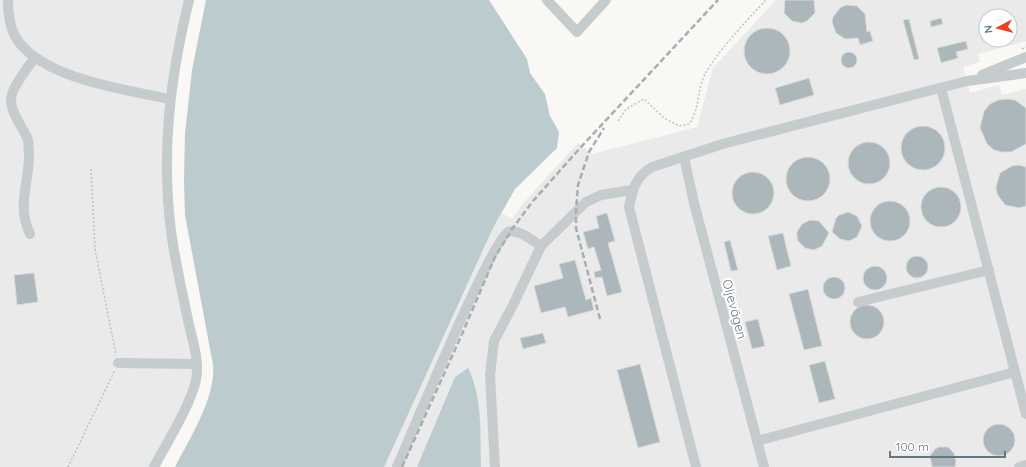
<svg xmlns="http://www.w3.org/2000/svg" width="1026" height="467" font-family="Quicksand,sans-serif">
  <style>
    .built { fill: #e9eae9; fill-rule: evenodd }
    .water { fill: #bccbce }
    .building { fill: #acb7bc; stroke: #dadad8 }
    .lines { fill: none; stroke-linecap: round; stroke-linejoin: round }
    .path { stroke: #bfc3c4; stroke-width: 1.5; stroke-dasharray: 2 2; stroke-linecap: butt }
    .minor { stroke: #c6cbce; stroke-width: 10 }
    .rail { stroke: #a6aeb3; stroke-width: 2.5; stroke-dasharray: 6 3; stroke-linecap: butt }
    .labels { text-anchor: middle; stroke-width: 4; stroke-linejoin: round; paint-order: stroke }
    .street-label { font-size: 13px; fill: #617784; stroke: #fff }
  </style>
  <rect width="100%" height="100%" fill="#f9f8f5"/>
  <g class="built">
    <polygon points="0,0 189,0 167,165 196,380 154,467 0,467"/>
    <path d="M776,0H1026V41L978,54L980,62L963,67L970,93L999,85L1002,95L1026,89V467H384L493,228L502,213L512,219L525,201L578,143L592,154L697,127L713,68ZM986,16H1010V40H986Z"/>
  </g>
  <g class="water">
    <path d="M206,0H489L527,59L530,73L545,94L550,116L559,132L557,148L515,189L493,228L384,467H175C190,438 216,397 213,365L185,215L184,182L185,133L192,70Z"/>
    <path d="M468,368C483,398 480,435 481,467H417L455,377Z"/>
  </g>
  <g class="building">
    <polygon points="785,0 814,0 815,13 807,21 802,23 792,21 784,13"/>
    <polygon points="846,5 857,6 865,14 867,32 870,31 873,41 860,45 858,38 845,39 836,33 832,22 833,17 840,8"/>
    <polygon points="941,18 943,24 931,27 930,21"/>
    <polygon points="909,19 919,59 914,60 903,20"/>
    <circle cx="767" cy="51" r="23"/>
    <polygon points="966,41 968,49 956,52 958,58 941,63 937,48"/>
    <circle cx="849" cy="60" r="8"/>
    <polygon points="809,78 814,95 780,105 775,88"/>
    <polygon points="1007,99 1015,100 1026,108 1026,144 1011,152 1002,152 994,150 987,144 980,128 984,111 990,104 998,100"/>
    <circle cx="923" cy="148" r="22"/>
    <circle cx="869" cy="163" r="21"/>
    <circle cx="808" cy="179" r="22"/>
    <polygon points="1019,165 1026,167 1026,206 1019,208 1005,205 997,194 996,187 1000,173 1012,166"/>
    <circle cx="753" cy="193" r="21"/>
    <circle cx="941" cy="207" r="20"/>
    <circle cx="890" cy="221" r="20"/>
    <polygon points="848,212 857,216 862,226 857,237 849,241 840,239 832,232 836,218 839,215"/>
    <polygon points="607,213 615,241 608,243 622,292 607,296 602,277 595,278 594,272 601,270 594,247 588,249 583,232 599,228 596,216"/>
    <polygon points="810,220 819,221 829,233 822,246 814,250 805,248 798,241 797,237 797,232 802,224"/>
    <polygon points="783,233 791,266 777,270 768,236"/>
    <polygon points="730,240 738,270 731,271 724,242"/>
    <circle cx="917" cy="267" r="11"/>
    <polygon points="575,260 586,300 591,298 594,310 568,317 565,307 541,313 534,286 563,278 559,264"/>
    <circle cx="875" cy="278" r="12"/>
    <polygon points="34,273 38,302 17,305 14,275"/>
    <circle cx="834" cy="288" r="11"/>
    <polygon points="808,289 822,346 804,350 789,294"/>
    <circle cx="867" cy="322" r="17"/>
    <polygon points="758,319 765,346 752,349 745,322"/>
    <polygon points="543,333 546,343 523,349 520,338"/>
    <polygon points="825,361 835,399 819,403 809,365"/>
    <polygon points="640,364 660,442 638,448 617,370"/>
    <circle cx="999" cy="440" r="16"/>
    <polygon points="939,447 948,447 954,453 956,461 955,467 932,467 930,456 935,449"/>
  </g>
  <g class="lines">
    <g class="path">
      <polyline points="1022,49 1026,47"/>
      <path d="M618,121L626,109L644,99L664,118L679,126L689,124C700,109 697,90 705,74C718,51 747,20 766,0"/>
      <polyline points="91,169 95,249 116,355"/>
      <polyline points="68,467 115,370"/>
    </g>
    <g class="minor">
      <path d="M8,0C8,12 9,25 15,36C38,78 126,90 170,99"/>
      <polyline points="547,0 577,32 606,0"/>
      <polyline points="982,75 1026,57"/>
      <polyline points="941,88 1026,414"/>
      <polyline points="684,157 694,203 764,467"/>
      <path d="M30,234C16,205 30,182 29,152C28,148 29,143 28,140C23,126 7,110 12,94C16,81 28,68 35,57"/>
      <polyline points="858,302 989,270"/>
      <polyline points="118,363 197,364"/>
      <polyline points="757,441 1015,372"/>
      <path d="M154,467C167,442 190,407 196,380C200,361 192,339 188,320C182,291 175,261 171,231C161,151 170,78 189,0"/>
      <path d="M397,467C410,437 492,239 508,232C518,228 533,241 541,246"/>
      <polyline points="495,467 490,375 494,341 513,305 541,246 586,202 601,195 632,190"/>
      <path d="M696,467L629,207C633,189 635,177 652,167L726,143L967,81L1026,73"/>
      <polyline points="1019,467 1026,465"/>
    </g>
    <g class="rail">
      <polyline points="600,319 576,228 576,211 578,185 589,152 604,128"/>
      <polyline points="402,467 462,334 495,257 512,229 533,201 581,147 718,0"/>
    </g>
  </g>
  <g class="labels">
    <g class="street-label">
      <text transform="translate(735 309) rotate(75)" y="5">Oljevägen</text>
    </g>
  </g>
  <g transform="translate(998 28) rotate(263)"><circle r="19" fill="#ffffff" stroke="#c0c9ce"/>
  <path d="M0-3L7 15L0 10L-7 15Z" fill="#f43d1a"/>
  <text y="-6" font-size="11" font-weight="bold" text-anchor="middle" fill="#617784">N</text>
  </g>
  <path d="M890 451v6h115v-6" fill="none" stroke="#617784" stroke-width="2"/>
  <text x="896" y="451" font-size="12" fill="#617784" stroke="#ffffff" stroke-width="3" paint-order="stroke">100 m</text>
</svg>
